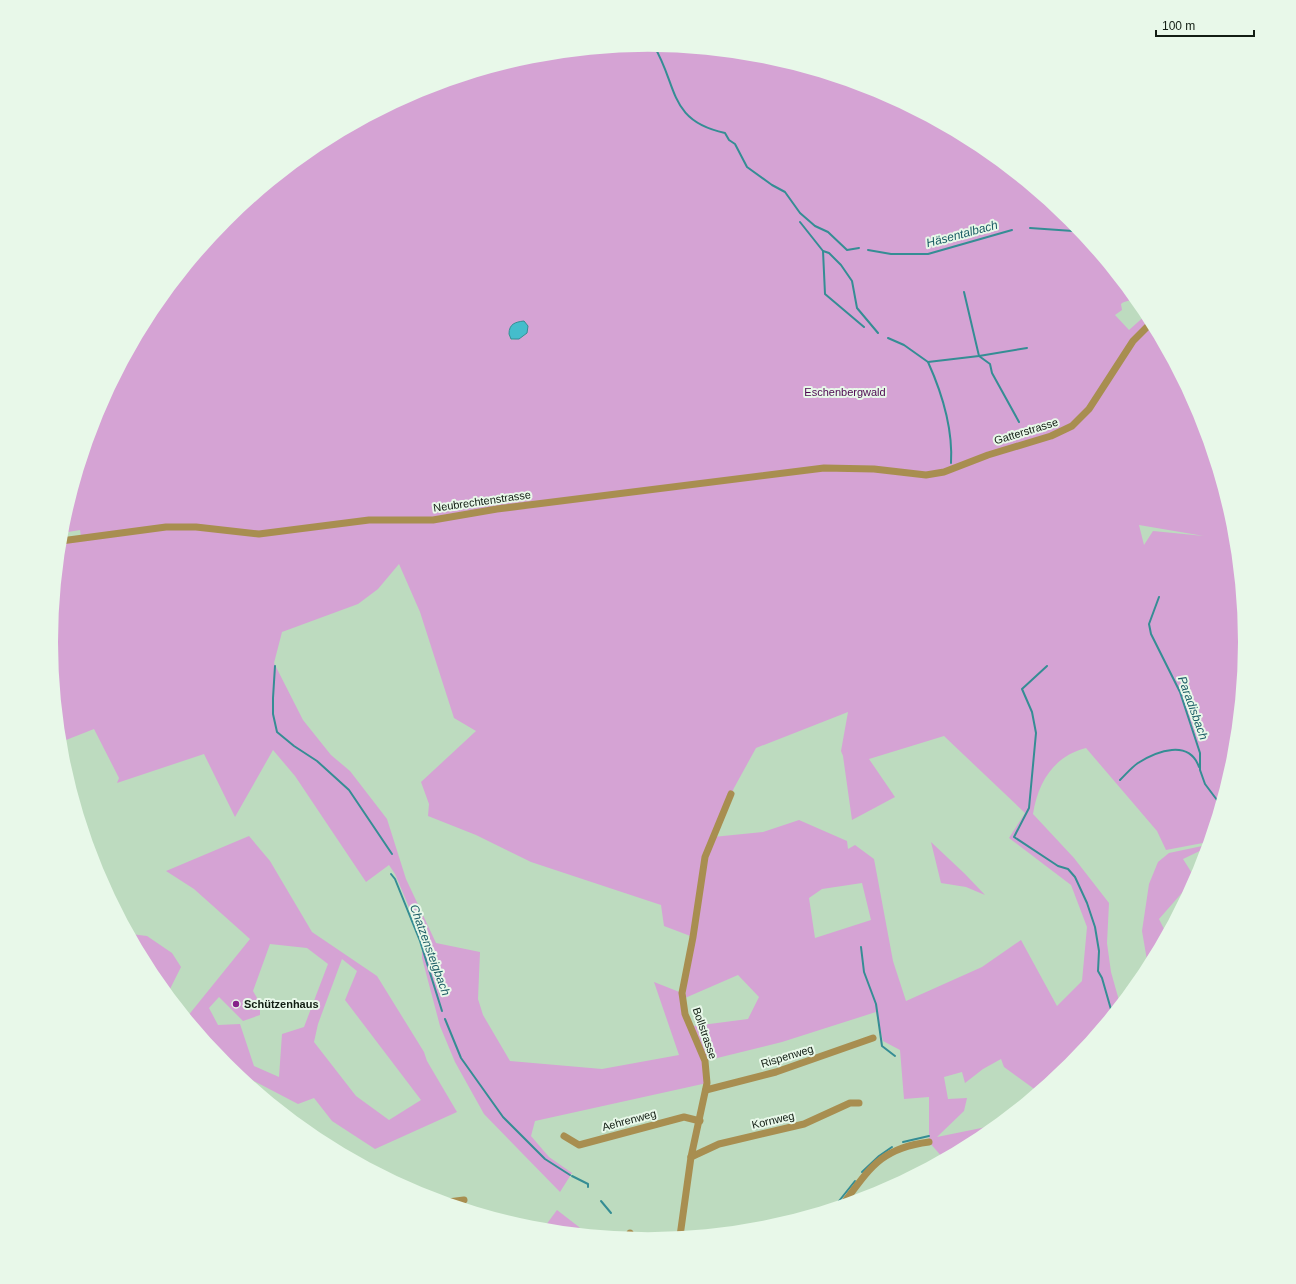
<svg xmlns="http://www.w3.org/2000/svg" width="1296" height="1284" font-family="Helvetica,sans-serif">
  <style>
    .green { fill: #d5a3d4; fill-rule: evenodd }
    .water { fill: #44bdcc; stroke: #358d94 }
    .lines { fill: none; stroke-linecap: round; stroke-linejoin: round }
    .stream { stroke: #358d94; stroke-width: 2 }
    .minor { stroke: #a88e50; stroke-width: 7 }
    .poi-dot { fill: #862189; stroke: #e8f8e9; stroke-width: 1.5 }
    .labels { text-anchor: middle; stroke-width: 4; stroke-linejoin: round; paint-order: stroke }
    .park-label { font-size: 11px; fill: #4d0750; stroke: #e8f8e9 }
    .street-label { font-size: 11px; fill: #121d13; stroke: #e8f8e9 }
    .poi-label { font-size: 11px; font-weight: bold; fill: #121d13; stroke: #e8f8e9; text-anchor: start }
    .water-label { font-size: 12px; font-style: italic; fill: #1b5d65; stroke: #e8f8e9 }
  </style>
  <rect width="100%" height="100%" fill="#bddbbf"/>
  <g class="green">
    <path d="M648,45L765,57L877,91L980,146L1070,220L1136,300L1134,298C1130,302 1125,300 1121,304L1122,310L1115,315L1129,330L1147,314L1200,414L1234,526L1235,538L1233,539H1235L1245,642L1233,759L1208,842L1166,850L1157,831L1086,748C1054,756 1038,782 1033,814L1074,858L1109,903L1107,943L1111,972L1120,1004L1070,1064L1037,1091L1004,1067L1001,1059L983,1069L965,1083L962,1072L944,1077L948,1099L967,1098L964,1111L937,1137L996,1125L979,1139L943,1158L929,1142V1097L904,1099L900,1050L883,1041L876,1012L782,1042L705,1061L707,1083L535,1121L531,1136L549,1157L572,1173L560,1192L484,1114L455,1062L440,1026L422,958V938L395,874L389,865L366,882L295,776L273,750L235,817L204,754L117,783L119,778L94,729L61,742L51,642L61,541L81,537L80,530L62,533L63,525L97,413L152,310L226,220L317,145L420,90L532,56ZM522,321L527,333L522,337L512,340L509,336C508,326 513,323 522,321ZM1139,525L1204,536L1153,531L1144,545ZM399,564L420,612L454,718L476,731L421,782L429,804L428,816L476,835L531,862L661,905L664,926L693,937L685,998L738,975L759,997L748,1019L694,1026L685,1014L682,993L654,982L679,1055L602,1069L510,1061L483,1015L478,999L480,952L436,943L406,879L387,819L350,771L331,755L303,720L274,663L282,632L358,604L378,589ZM848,712L841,751L843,756L852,820L895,797L869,759L944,736L1025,813L1009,838L1071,885L1087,927L1082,981L1057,1006L1021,940L982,967L906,1001L893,961L874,859L855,845L848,849L847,841L799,820L763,832L713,837L734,788L756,748ZM862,883L871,920L815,938L809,898L822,889Z"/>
    <path d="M249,836L270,861L312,932L377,976L424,1052L427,1061L457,1112L375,1149L332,1121L314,1098L298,1104L252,1080L250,1084L226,1064L187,1017L250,939L194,889L166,871ZM270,944L307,948L328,964L304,1027L282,1034L279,1077L254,1066L240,1024L218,1025L209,1008L219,997L243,1021L260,1015V1003L253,991ZM342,959L357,971L345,1000L421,1100L389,1120L356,1096L314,1042L318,1024Z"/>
    <polygon points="931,842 965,874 985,895 966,887 941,883"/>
    <polygon points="1207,845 1206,848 1183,859 1195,878 1159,919 1166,933 1148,966 1142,931 1149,884 1158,862 1169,853"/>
    <polygon points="131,934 147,936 172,953 181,967 168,993 151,973"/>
    <polygon points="557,1210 579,1227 582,1232 543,1229"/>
  </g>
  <path class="water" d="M524,321L528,326L527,333L519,339H511L509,334C509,324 515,322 524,321Z"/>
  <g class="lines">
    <g class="stream">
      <path d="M654,46C678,86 668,121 725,133L729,140L735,144L747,167L772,185L785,192L800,213L815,226L828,232L847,250L859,248"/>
      <polyline points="800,222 823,251 825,294 864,327"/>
      <polyline points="1030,228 1073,231 1077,228"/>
      <polyline points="868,250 891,254 928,254 1012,230"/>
      <polyline points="823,251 829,253 841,265 852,281 857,308 878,333"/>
      <polyline points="964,292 979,356 990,364 992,373 1019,422"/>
      <polyline points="888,338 904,345 928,362 979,356 1027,348"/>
      <path d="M928,362C942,393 953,428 951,463"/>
      <polyline points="1159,597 1149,624 1151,634 1180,692 1200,753 1200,770 1205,784 1220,804"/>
      <polyline points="275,666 273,698 273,714 277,732 294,746 317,761 349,790 392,854"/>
      <polyline points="1047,666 1022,689 1032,712 1036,733 1029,808 1014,837 1058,866 1068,869 1075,877 1087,903 1095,927 1099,951 1098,971 1102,978 1112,1013"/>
      <path d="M1120,780C1126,774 1132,767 1138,763C1157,751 1189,739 1199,767"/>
      <polyline points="391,874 395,879 420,941 442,1011"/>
      <polyline points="861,947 864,972 876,1004 882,1046 895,1056"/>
      <polyline points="445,1019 461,1058 503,1117 545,1159 570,1175"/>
      <polyline points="996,1123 1000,1121"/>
      <polyline points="903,1142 929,1136"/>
      <polyline points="862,1172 879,1156 892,1147"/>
      <polyline points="572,1176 588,1184 588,1187"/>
      <polyline points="601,1201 611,1213"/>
      <polyline points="835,1206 855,1181"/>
    </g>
    <g class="minor">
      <polyline points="61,541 166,527 196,527 259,534 369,520 433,520 497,509 824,468 874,469 926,475 944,472 988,455 1051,436 1072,426 1089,409 1133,341 1151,323"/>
      <polyline points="706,1090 776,1072 873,1038"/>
      <polyline points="564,1136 579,1145 684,1117 700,1121"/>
      <polyline points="691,1157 719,1144 804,1124 850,1103 859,1103"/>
      <polyline points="448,1202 464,1200"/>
      <path d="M843,1204C870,1168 881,1148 929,1142"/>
      <polyline points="630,1233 630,1237"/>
      <polyline points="680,1236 691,1157 707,1083 705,1061 685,1014 682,993 693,937 705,857 731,794"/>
    </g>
  </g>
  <circle class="poi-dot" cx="236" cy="1004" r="4"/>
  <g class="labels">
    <g class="park-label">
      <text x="845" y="396">Eschenbergwald</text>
    </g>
    <g class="street-label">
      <text transform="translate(1026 431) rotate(-17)" y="4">Gatterstrasse</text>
      <text transform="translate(482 501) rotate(-8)" y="4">Neubrechtenstrasse</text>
      <text transform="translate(705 1033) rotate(71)" y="4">Bollstrasse</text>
      <text transform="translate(787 1056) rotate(-17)" y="4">Rispenweg</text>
      <text transform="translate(629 1120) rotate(-15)" y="4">Aehrenweg</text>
      <text transform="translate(773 1120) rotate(-13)" y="4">Kornweg</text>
    </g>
    <g class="poi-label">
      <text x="244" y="1008">Schützenhaus</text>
    </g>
    <g class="water-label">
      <text transform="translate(962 234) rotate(-15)" y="4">Häsentalbach</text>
      <text transform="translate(1193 708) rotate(70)" y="4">Paradisbach</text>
      <text transform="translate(430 950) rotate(70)" y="4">Chatzensteigbach</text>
    </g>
  </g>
  <path d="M0 0H1296V1284H0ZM58 642a590 590 0 1 1 1180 0a590 590 0 1 1-1180 0Z" fill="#e8f8e9" fill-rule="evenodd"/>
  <path d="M1156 30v6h98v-6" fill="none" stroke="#121d13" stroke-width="2"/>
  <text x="1162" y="30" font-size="12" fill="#121d13" stroke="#e8f8e9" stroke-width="3" paint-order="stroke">100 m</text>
</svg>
